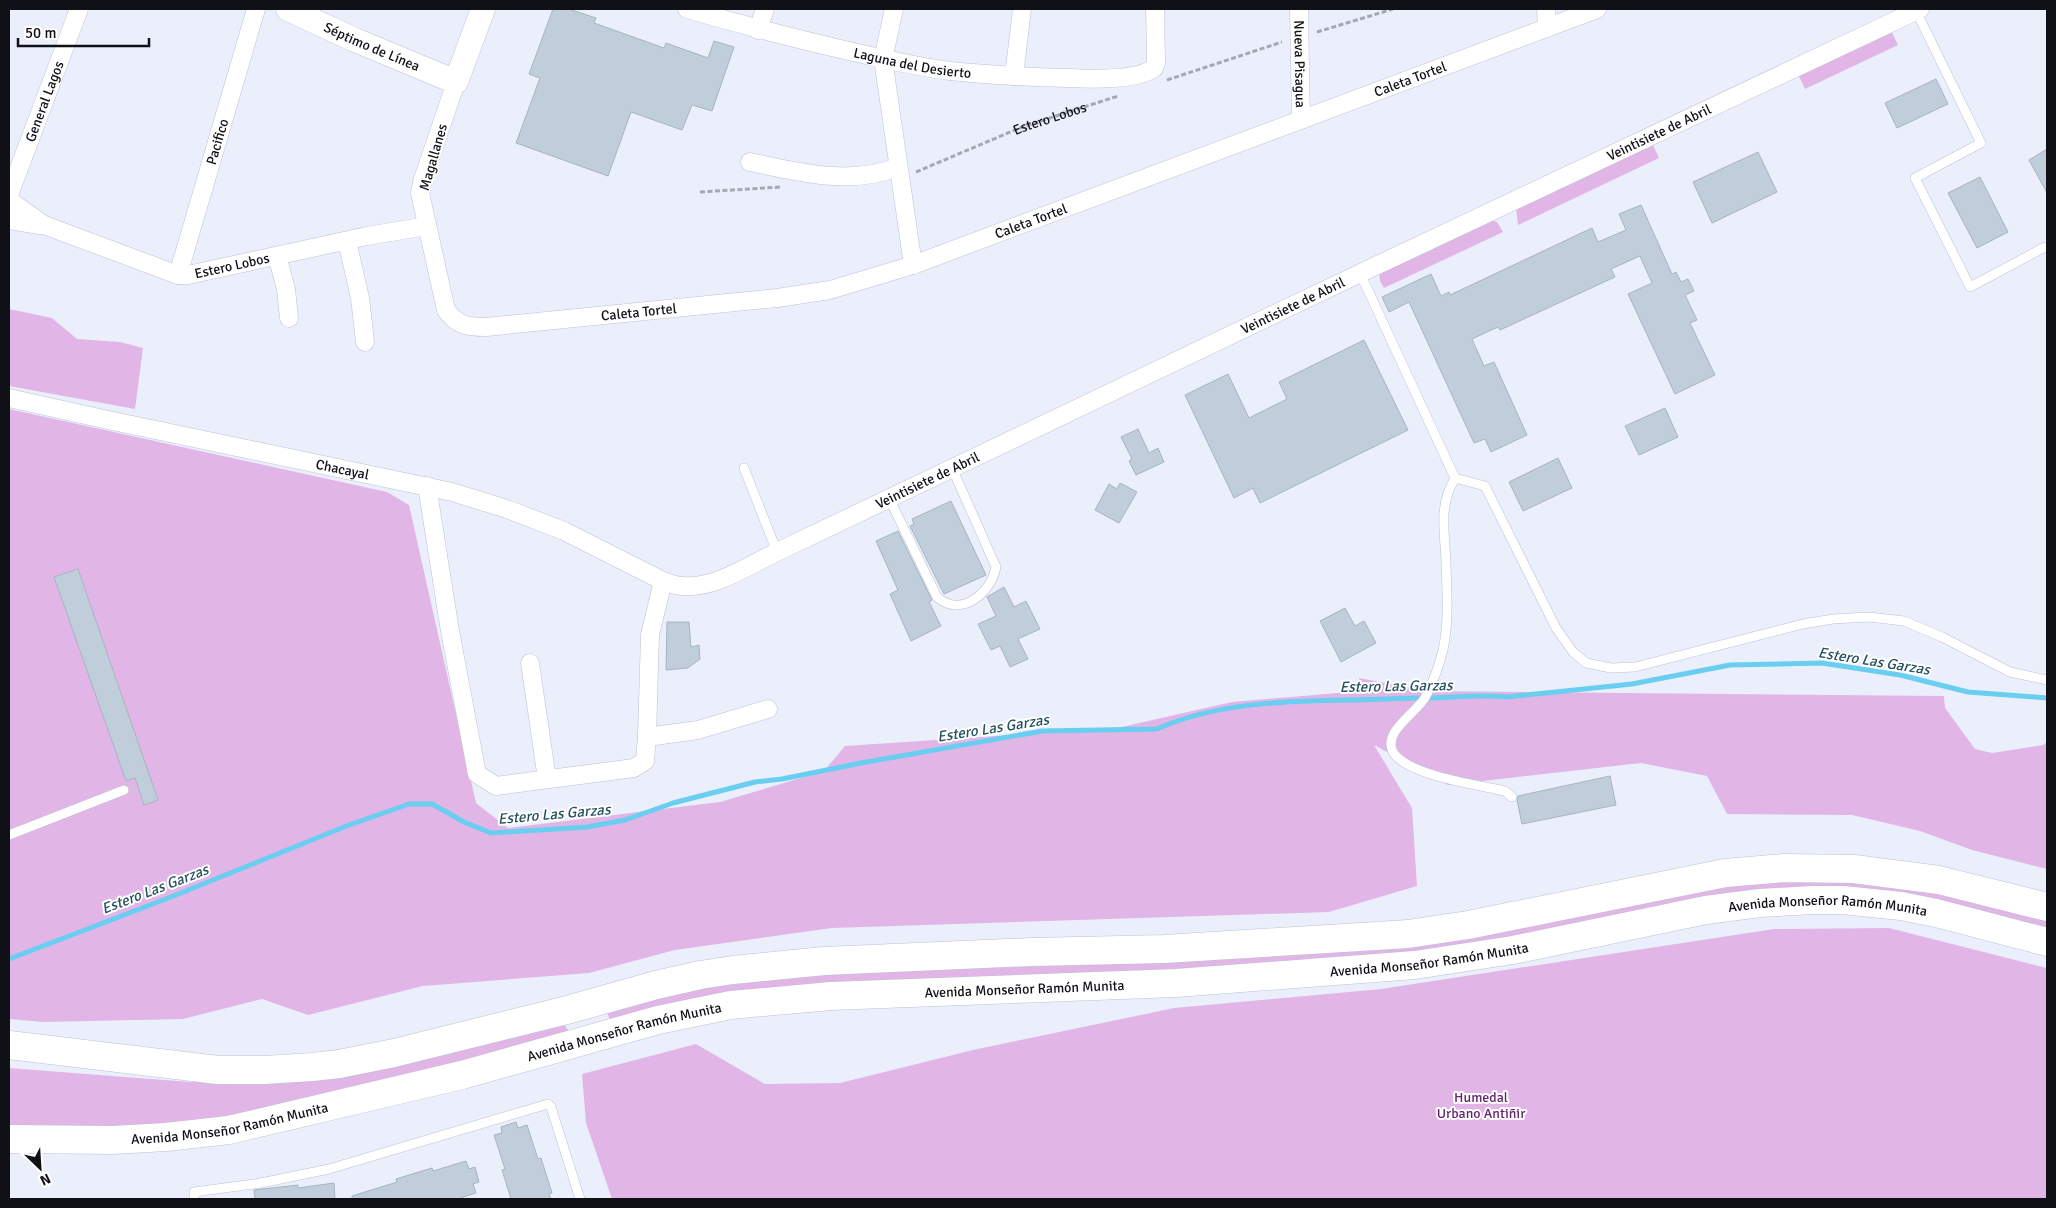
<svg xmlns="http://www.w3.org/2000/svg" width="2056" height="1208" font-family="Signika,sans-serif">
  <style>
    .green { fill: #e1b6e7 }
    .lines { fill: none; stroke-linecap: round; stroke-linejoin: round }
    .stream { stroke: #69ceef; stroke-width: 5 }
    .building { fill: #c0cdda; stroke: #a6b4c1 }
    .lane-casing { stroke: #bcc1d1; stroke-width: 10 }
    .street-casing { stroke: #bcc1d1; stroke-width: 19 }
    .secondary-casing { stroke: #bcc1d1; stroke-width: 25 }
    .primary-casing { stroke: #bcc1d1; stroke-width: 29 }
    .path { stroke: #a5a8b2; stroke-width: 3; stroke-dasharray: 5 2.5; stroke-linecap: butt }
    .lane { stroke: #fff; stroke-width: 9 }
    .street { stroke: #fff; stroke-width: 18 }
    .secondary { stroke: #fff; stroke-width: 24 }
    .primary { stroke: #fff; stroke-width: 28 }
    .labels { text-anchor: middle; stroke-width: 4; stroke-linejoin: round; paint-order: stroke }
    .street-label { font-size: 14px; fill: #101117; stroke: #fff }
    .park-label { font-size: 14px; fill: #64236d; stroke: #fff }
    .water-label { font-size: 15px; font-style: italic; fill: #265260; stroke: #fff }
  </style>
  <rect width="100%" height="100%" fill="#ebeffc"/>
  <g class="green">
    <polygon points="1891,30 1898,45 1805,89 1798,74"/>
    <polygon points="1652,143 1659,158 1518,225 1516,207"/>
    <path d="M1491,220L1497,222L1503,232L1384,288C1380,282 1378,278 1381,271Z"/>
    <polygon points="9,309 52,318 77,339 120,342 143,348 135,409 9,386"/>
    <polygon points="9,409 387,492 409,505 476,803 508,828 720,802 824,771 845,746 1117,728 1232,702 1361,691 1359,678 1427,691 1944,696 1945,708 1975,749 1992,753 2043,745 2047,742 2047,869 1972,850 1920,831 1852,815 1727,814 1707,776 1641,763 1448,785 1374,745 1412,808 1417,886 1329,912 832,928 675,950 589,973 423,986 308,1015 262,999 183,1019 44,1022 9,1019"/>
    <polygon points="1750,880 1883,881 2047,916 2047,932 1915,900 1484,946 611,1021 607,1013 608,1010 749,977 1137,959"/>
    <polygon points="1889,928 2047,968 2047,1199 612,1199 586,1123 582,1074 696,1044 765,1084 840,1083 973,1050 1174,1008 1381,989 1774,929"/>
    <polygon points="563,1023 568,1030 566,1036 211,1124 9,1130 9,1068 190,1082 234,1081"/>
  </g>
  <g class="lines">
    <path class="stream" d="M9,959L171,897L349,825L409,804H432L464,822L491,833L587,827L625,820L673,803L755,782L782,779L861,763L1042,731L1157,729C1215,703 1285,701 1347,700C1372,700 1398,698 1423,698C1451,698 1478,694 1506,697L1632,684L1730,665L1822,663L1900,675L1968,692L2047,698"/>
  </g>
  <g class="building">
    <polygon points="553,9 569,9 596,18 594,23 664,48 666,43 708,58 714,41 734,47 712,111 692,105 682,130 631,112 608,176 516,143 540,78 529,74"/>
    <polygon points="1936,79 1948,104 1897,128 1885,103"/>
    <polygon points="2047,149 2047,193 2029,160"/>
    <polygon points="1758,152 1777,192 1712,223 1693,182"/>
    <polygon points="1980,177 2008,232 1977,248 1948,193"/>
    <polygon points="1641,205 1672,274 1676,272 1681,282 1688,279 1694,291 1685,295 1697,320 1690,323 1715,375 1675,394 1628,294 1652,283 1640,256 1611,269 1615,277 1500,330 1498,327 1472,339 1484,366 1494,362 1527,435 1491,452 1485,439 1474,443 1409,302 1389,312 1382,297 1431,274 1441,296 1449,292 1450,295 1592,228 1598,242 1626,230 1619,214"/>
    <polygon points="1364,340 1408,430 1260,503 1253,488 1234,498 1185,395 1228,374 1249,418 1287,399 1279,382"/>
    <polygon points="1665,408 1678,437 1639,455 1625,426"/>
    <polygon points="1138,429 1149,453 1158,448 1164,462 1136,475 1129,461 1132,459 1121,437"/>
    <polygon points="1558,458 1572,488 1523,511 1509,482"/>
    <polygon points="1120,483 1137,492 1119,523 1095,510 1109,484 1117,489"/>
    <polygon points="951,501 986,575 944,594 910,526 914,524 912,519"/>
    <polygon points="898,531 932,600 929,602 941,626 911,641 890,594 898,590 876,541"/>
    <polygon points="78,569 158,800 144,805 135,778 126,781 54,577"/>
    <polygon points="1004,587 1014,607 1026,601 1040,629 1018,639 1028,659 1010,667 1000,646 991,650 978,624 996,616 987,597"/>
    <polygon points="1345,608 1355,626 1364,621 1376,643 1341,662 1320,621"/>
    <polygon points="667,622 689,622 691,647 699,645 700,659 688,668 666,670"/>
    <polygon points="1610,776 1616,805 1522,824 1517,800 1518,796"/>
    <polygon points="516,1122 518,1128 527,1125 538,1159 541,1158 552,1193 549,1194 551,1199 511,1199 502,1170 505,1169 494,1135 502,1133 501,1127"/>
    <polygon points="466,1161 469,1169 475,1167 479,1182 473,1184 476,1193 457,1199 352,1199 352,1196 397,1182 396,1179 432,1168 433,1171"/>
    <polygon points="334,1183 335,1199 255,1199 254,1190 298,1185 298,1188"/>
  </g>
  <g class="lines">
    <g class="lane-casing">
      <g id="lane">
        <polyline points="1916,11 1981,143 1915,178 1970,287 2045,247"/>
        <polyline points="1360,273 1455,478 1485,486 1556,628 1573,652 1586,663 1611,668 1635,667 1803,624 1833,619 1869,617 1904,621 1942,637 2010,672 2047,680"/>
        <polyline points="744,468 777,552"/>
        <path d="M1455,478C1438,507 1445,531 1446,563C1447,591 1449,623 1443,650C1439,666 1433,682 1426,696C1418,712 1382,731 1393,752C1406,775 1478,785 1505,791L1512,797"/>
        <path d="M889,498L937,597C960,618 991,594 996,567L952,468"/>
        <polyline points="9,835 124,790"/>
        <polyline points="194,1199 194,1192 261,1183 329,1169 548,1104 551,1107 580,1199"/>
      </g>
    </g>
    <g class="street-casing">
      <g id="street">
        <path id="s2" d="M687,9C742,25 797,39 853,52C885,59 917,67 950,71C989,75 1028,77 1068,78C1088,79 1137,81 1154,68L1156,63L1155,9"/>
        <polyline points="894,9 883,59 913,265"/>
        <path id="s3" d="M1299,9L1301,120"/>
        <polyline points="1546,9 1547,28"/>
        <polyline points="758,30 765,9"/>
        <polyline points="1014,76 1022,9"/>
        <path id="s4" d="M456,82L423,179L420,193L446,310C458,326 467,327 486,327L777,298L830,290L913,265L1597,9"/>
        <path d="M750,162C799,172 849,186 898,167"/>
        <path id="s5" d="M9,195L79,9"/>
        <path id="s6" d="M9,200L44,225L178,275H188L367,236L427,226"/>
        <polyline points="9,220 40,225"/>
        <polyline points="347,241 360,298 365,342"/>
        <polyline points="277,256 286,289 289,318"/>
        <path id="s7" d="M178,275L256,9"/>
        <path id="s8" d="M9,398L108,420L452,492L507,509L564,531L663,581C669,583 676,586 682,586C715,589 749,565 777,552L1348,279L1920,9"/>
        <polyline points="427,486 450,631 477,774 496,786 634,768 645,761 647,737 698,730 768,709"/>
        <polyline points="530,663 547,779"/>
        <polyline points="647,737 650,635 663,581"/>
      </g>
    </g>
    <g class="secondary-casing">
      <g id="secondary">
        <path id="s9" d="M288,9L355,40L456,82L483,9"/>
      </g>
    </g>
    <g class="primary-casing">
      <g id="primary">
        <polyline points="9,1045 218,1070 264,1070 312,1067 339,1064 394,1053 567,1010 656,985 700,975 733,970 824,961 1032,952 1164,949 1408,934 1468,925 1725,873 1784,868 1854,869 1939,880 2047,907"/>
        <path id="s10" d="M9,1139L113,1140L166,1137L229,1130L462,1075L658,1020L731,1005L831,996L1176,983L1415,965L1513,950L1706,910L1760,903L1813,900H1843L1901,906L1936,913L2047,942"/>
      </g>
    </g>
    <g class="path">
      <polyline points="1317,32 1393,9"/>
      <polyline points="1167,80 1282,42"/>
      <path id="s1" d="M916,172L1022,127L1118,96"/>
      <polyline points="700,192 781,187"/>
    </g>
    <use href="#lane" class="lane"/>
    <use href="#street" class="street"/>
    <use href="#secondary" class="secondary"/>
    <use href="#primary" class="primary"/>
  </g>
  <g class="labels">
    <g class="street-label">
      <text dy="5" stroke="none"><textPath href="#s9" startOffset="92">Séptimo de Línea</textPath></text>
      <text dy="5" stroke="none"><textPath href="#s2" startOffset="232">Laguna del Desierto</textPath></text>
      <text dy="5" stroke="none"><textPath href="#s3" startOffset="55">Nueva Pisagua</textPath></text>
      <text dy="5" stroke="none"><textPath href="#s4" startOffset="1246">Caleta Tortel</textPath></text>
      <text dy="5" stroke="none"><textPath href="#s5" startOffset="100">General Lagos</textPath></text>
      <text dy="5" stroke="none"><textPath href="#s1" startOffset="144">Estero Lobos</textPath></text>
      <text dy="5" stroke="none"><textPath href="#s8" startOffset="1781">Veintisiete de Abril</textPath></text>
      <text dy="5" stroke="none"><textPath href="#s7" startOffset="139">Pacifico</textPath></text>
      <text transform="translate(433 157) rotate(-74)" y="5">Magallanes</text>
      <text dy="5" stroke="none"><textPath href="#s4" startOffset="841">Caleta Tortel</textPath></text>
      <text dy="5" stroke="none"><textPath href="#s6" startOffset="241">Estero Lobos</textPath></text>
      <text dy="5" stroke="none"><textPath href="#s8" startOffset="1376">Veintisiete de Abril</textPath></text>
      <text dy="5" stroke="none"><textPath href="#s4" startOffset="436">Caleta Tortel</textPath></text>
      <text dy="5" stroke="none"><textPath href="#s8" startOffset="341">Chacayal</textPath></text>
      <text dy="5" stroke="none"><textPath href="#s8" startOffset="971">Veintisiete de Abril</textPath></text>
      <text dy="5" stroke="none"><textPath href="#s10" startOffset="1842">Avenida Monseñor Ramón Munita</textPath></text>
      <text dy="5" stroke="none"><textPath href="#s10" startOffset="1438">Avenida Monseñor Ramón Munita</textPath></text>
      <text dy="5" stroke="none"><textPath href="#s10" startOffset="1032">Avenida Monseñor Ramón Munita</textPath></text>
      <text dy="5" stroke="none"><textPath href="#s10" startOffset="628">Avenida Monseñor Ramón Munita</textPath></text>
      <text dy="5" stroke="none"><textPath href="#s10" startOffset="222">Avenida Monseñor Ramón Munita</textPath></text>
    </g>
    <g class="park-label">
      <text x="1481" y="1102">Humedal<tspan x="1481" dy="16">Urbano Antiñir</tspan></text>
    </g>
    <g class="water-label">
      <text transform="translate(1874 661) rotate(9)" y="5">Estero Las Garzas</text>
      <text transform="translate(1396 686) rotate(-1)" y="5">Estero Las Garzas</text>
      <text transform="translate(993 728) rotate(-9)" y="5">Estero Las Garzas</text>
      <text transform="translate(554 814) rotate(-5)" y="5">Estero Las Garzas</text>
      <text transform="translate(155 889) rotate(-21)" y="5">Estero Las Garzas</text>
    </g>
  </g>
  <rect width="2056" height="1208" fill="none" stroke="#101117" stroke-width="20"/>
  <g transform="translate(40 1168) rotate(155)" stroke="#ffffff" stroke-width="4" paint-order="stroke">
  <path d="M0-4L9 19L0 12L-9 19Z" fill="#101117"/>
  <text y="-8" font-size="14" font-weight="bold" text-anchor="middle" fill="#101117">N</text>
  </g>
  <path d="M18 38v8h131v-8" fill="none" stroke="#101117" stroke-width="2.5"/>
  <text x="25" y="38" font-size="15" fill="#101117" stroke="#ffffff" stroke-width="4" paint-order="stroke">50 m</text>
</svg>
